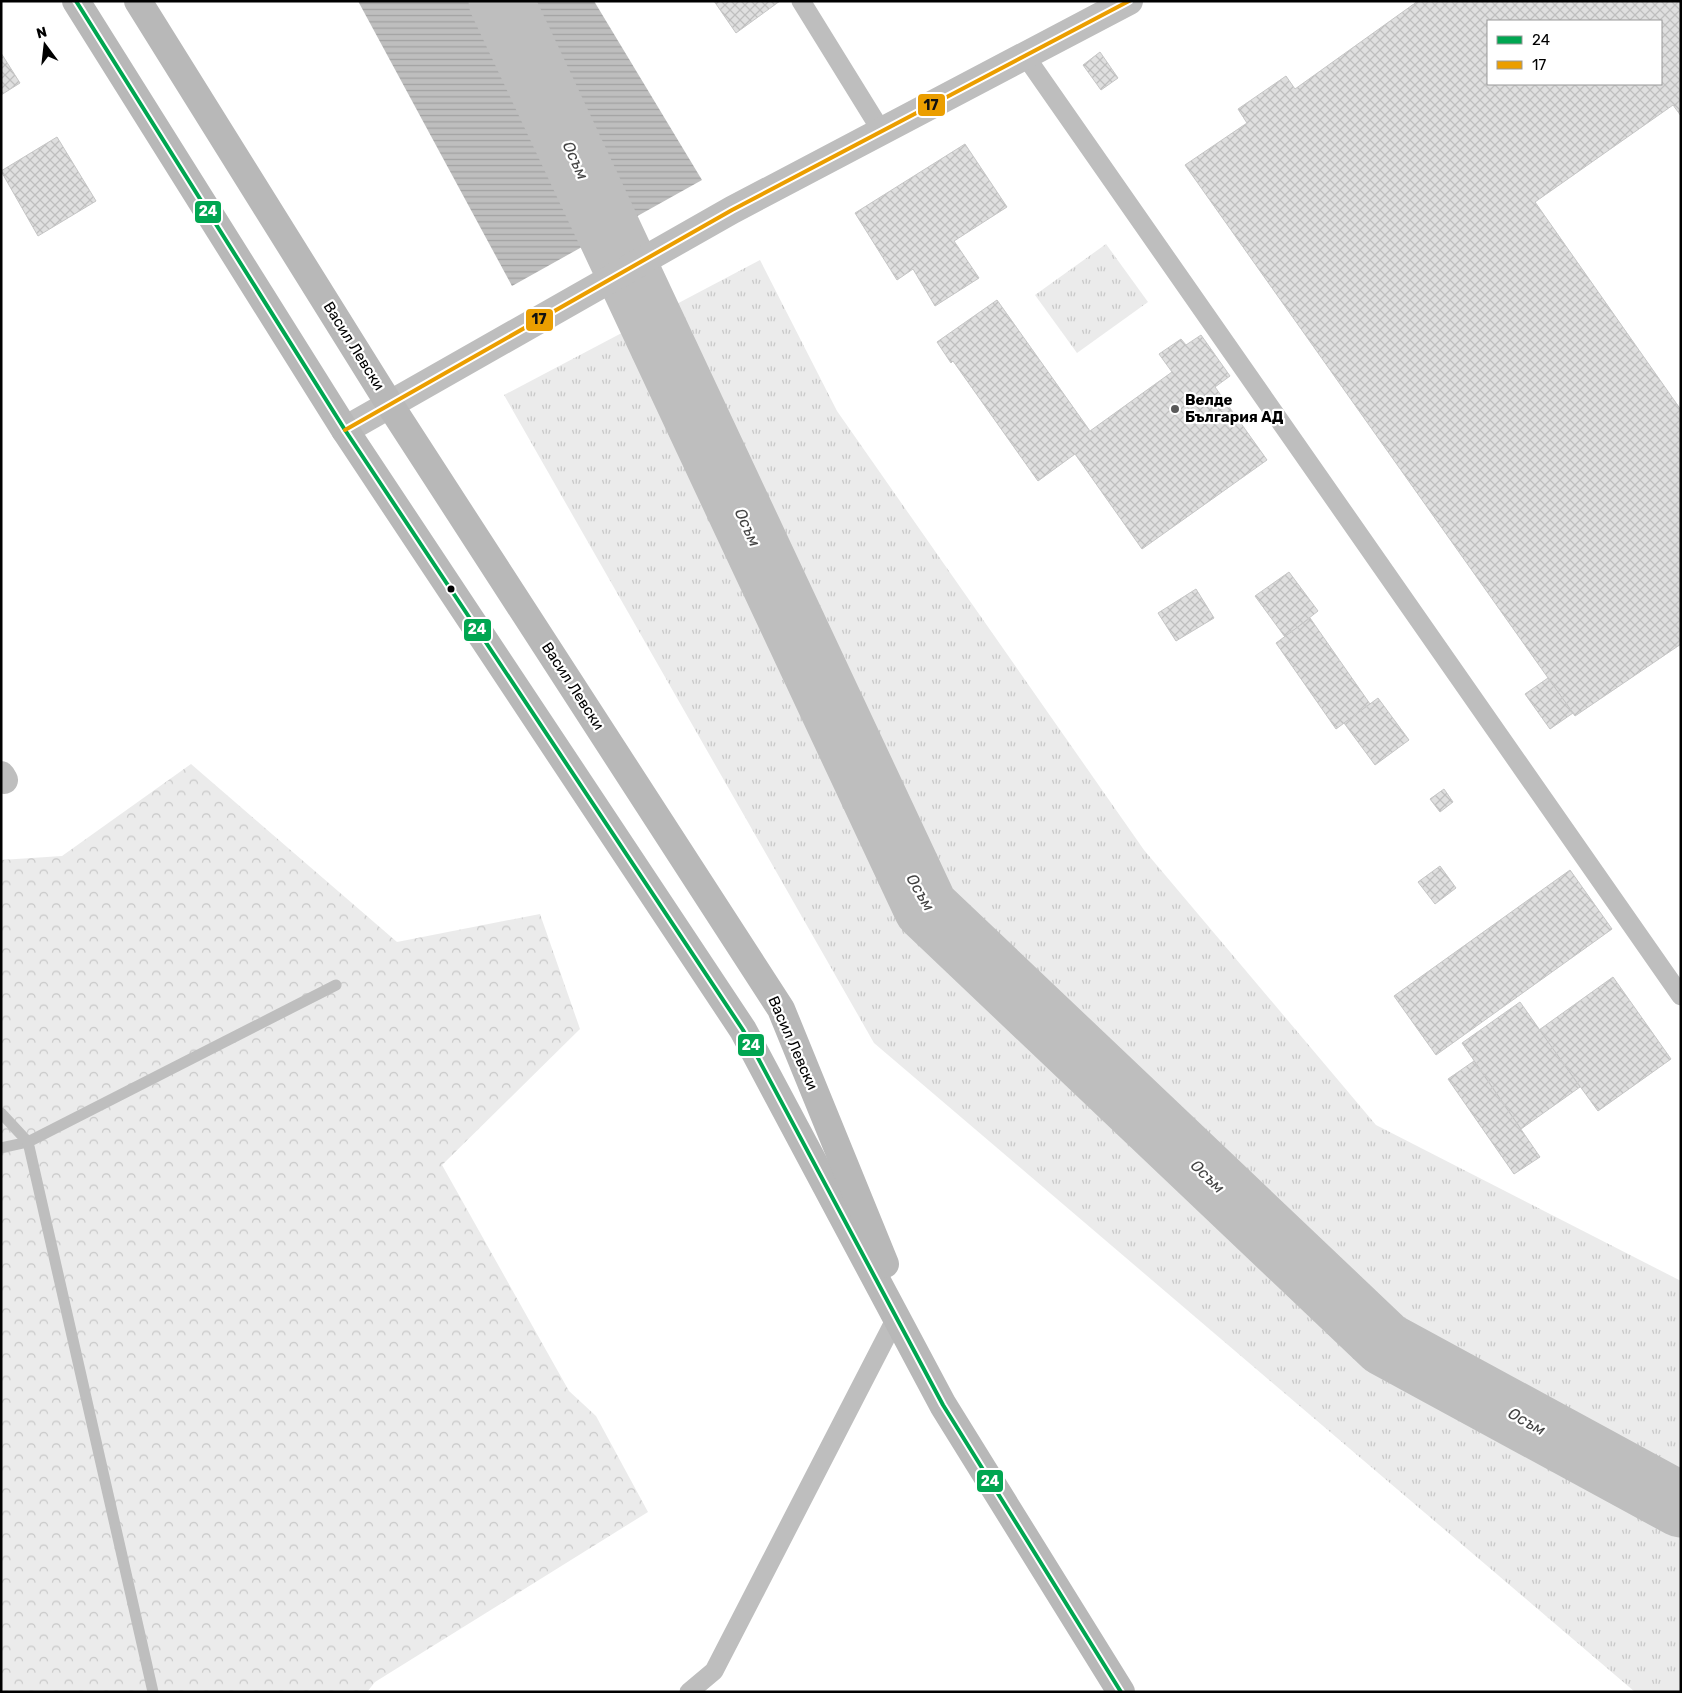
<svg xmlns="http://www.w3.org/2000/svg" width="1682" height="1693" font-family="Rubik,sans-serif">
  <style>
    .grass { fill: url(#grass-tufts) }
    .forest { fill: url(#forest-crowns) }
    .water { fill: url(#water-rules) }
    .lines { fill: none; stroke-linecap: round; stroke-linejoin: round }
    .stream { stroke: #bebebe; stroke-width: 11 }
    .river { stroke: #bebebe; stroke-width: 65 }
    .building { fill: url(#building-cross-hatch); stroke: #c6c6c6; fill-rule: evenodd }
    .service { stroke: #bebebe; stroke-width: 19 }
    .minor { stroke: #bebebe; stroke-width: 28 }
    .secondary { stroke: #b8b8b8; stroke-width: 28 }
    .bus-1-casing { stroke: #fff; stroke-width: 8 }
    .bus-2-casing { stroke: #fff; stroke-width: 8 }
    .bus-1 { stroke: #00a651; stroke-width: 4 }
    .bus-2 { stroke: #eb9e00; stroke-width: 4 }
    .poi-dot { fill: #595959; stroke: #fff; stroke-width: 2 }
    .bus-dot { fill: #000; stroke: #fff; stroke-width: 2 }
    .labels { text-anchor: middle; stroke-width: 4.5; stroke-linejoin: round; paint-order: stroke }
    .street-label { font-size: 15px; fill: #000; stroke: #fff }
    .poi-label { font-size: 15px; font-weight: bold; fill: #000; stroke: #fff; text-anchor: start }
    .water-label { font-size: 16px; font-style: italic; fill: #434343; stroke: #fff }
    .line-badge { stroke: #fff; stroke-width: 2 }
    .badge-label { font-size: 14px; text-anchor: middle; font-weight: bold; fill: #fff }
    .pale-badge-label { font-size: 14px; text-anchor: middle; font-weight: bold; fill: #111 }
  </style>
  <defs>
    <pattern id="grass-tufts" width="24" height="20" patternUnits="userSpaceOnUse" patternTransform="scale(1.25)"><rect width="24" height="20" fill="#ebebeb"/><path d="M3 7l-1-3M5 7V3M7 7l1-3M15 17l-1-3M17 17v-4M19 17l1-3" fill="none" stroke="#c8c8c8"/></pattern>
    <pattern id="forest-crowns" width="20" height="18" patternUnits="userSpaceOnUse" patternTransform="scale(1.25)"><rect width="20" height="18" fill="#ebebeb"/><path d="M2 6a3 3 0 1 1 6 0M12 15a3 3 0 1 1 6 0" fill="none" stroke="#c8c8c8"/></pattern>
    <pattern id="water-rules" width="6" height="5" patternUnits="userSpaceOnUse" patternTransform="scale(1.25)"><rect width="6" height="5" fill="#bebebe"/><path d="M0 2.5h6" fill="none" stroke="#a2a2a2"/></pattern>
    <pattern id="building-cross-hatch" width="8" height="8" patternUnits="userSpaceOnUse" patternTransform="scale(1.25)"><rect width="8" height="8" fill="#dfdfdf"/><path d="M0 0l8 8M0 8l8-8" fill="none" stroke="#bebebe"/></pattern>
  </defs>
  <rect width="100%" height="100%" fill="#fff"/>
  <g class="grass">
    <polygon points="1106,244 1148,302 1077,353 1035,295"/>
    <polygon points="760,260 837,411 1144,850 1376,1125 1681,1281 1681,1692 1635,1692 874,1043 504,395"/>
  </g>
  <polygon class="forest" points="191,764 397,942 540,914 580,1029 442,1165 569,1391 596,1416 648,1512 375,1682 367,1692 1,1692 1,860 62,856"/>
  <polygon class="water" points="358,1 594,1 702,180 512,286"/>
  <g class="lines">
    <g class="stream">
      <polyline points="1,1113 28,1142 1,1148"/>
      <polyline points="153,1692 28,1142 336,985"/>
    </g>
    <polyline class="river" points="501,1 926,908 1385,1344 1681,1505"/>
  </g>
  <g class="building">
    <polygon points="714,1 780,1 736,33"/>
    <path d="M1418,1H1681V116L1673,105L1535,202L1681,410V644L1575,716L1185,165L1247,123L1238,109L1286,76L1295,89ZM1488,21H1661V84H1488Z"/>
    <polygon points="1100,52 1118,78 1101,90 1083,65"/>
    <polygon points="1,53 20,83 1,95"/>
    <polygon points="57,137 96,201 38,236 1,171"/>
    <polygon points="965,144 1007,207 954,241 979,278 935,306 913,269 897,280 855,213"/>
    <polygon points="997,300 1090,431 1172,372 1159,354 1181,339 1186,345 1201,335 1230,376 1215,387 1267,460 1142,549 1075,454 1038,481 953,361 951,363 937,342"/>
    <polygon points="1289,572 1318,611 1285,637 1255,596"/>
    <polygon points="1196,589 1214,618 1176,641 1158,613"/>
    <polygon points="1310,618 1370,704 1336,729 1276,643"/>
    <polygon points="1548,678 1573,713 1550,729 1525,694"/>
    <polygon points="1378,698 1409,740 1375,765 1344,723"/>
    <polygon points="1444,789 1453,802 1440,812 1430,799"/>
    <polygon points="1440,866 1456,888 1435,904 1418,882"/>
    <polygon points="1570,870 1612,929 1436,1055 1394,996"/>
    <polygon points="1613,977 1671,1059 1598,1111 1539,1030"/>
    <polygon points="1520,1002 1580,1087 1521,1129 1462,1043"/>
    <polygon points="1474,1061 1540,1157 1514,1174 1448,1079"/>
  </g>
  <g class="lines">
    <g class="service">
      <polyline points="801,1 882,132"/>
      <polyline points="1026,57 1681,996"/>
      <polyline points="689,1692 714,1671 896,1318"/>
    </g>
    <g class="minor">
      <polyline points="345,430 732,210 1129,1"/>
      <polyline points="1,775 4,780"/>
    </g>
    <g class="secondary">
      <polyline points="76,1 345,430 743,1030 943,1405 1121,1692"/>
      <polyline points="138,1 390,405 781,1009 885,1264"/>
    </g>
    <g class="bus-1-casing">
      <polyline id="bus-1" points="76,1 345,430 743,1030 943,1405 1121,1692"/>
    </g>
    <g class="bus-2-casing">
      <polyline id="bus-2" points="345,430 732,210 1129,1"/>
    </g>
    <use href="#bus-1" class="bus-1"/>
    <use href="#bus-2" class="bus-2"/>
  </g>
  <circle class="poi-dot" cx="1175" cy="409" r="5"/>
  <circle class="bus-dot" cx="451" cy="589" r="4.5"/>
  <g class="labels">
    <g class="street-label">
      <text transform="translate(354 346) rotate(58)" y="5">Васил Левски</text>
      <text transform="translate(573 686) rotate(57)" y="5">Васил Левски</text>
      <text transform="translate(793 1043) rotate(66)" y="5">Васил Левски</text>
    </g>
    <g class="poi-label">
      <text x="1185" y="405">Велде<tspan x="1185" dy="17">България АД</tspan></text>
    </g>
    <g class="water-label">
      <text transform="translate(576 160) rotate(65)" y="6">Осъм</text>
      <text transform="translate(748 527) rotate(65)" y="6">Осъм</text>
      <text transform="translate(921 892) rotate(60)" y="6">Осъм</text>
      <text transform="translate(1208 1176) rotate(44)" y="6">Осъм</text>
      <text transform="translate(1527 1421) rotate(29)" y="6">Осъм</text>
    </g>
  </g>
  <g class="line-badge">
    <rect x="917" y="93" width="29" height="24" rx="5" fill="#eb9e00"/>
    <rect x="194" y="200" width="28" height="24" rx="5" fill="#00a651"/>
    <rect x="525" y="308" width="29" height="24" rx="5" fill="#eb9e00"/>
    <rect x="463" y="618" width="29" height="24" rx="5" fill="#00a651"/>
    <rect x="737" y="1033" width="28" height="24" rx="5" fill="#00a651"/>
    <rect x="976" y="1469" width="28" height="24" rx="5" fill="#00a651"/>
  </g>
  <g class="badge-label">
    <text x="208" y="216">24</text>
    <text x="477" y="634">24</text>
    <text x="751" y="1050">24</text>
    <text x="990" y="1486">24</text>
  </g>
  <g class="pale-badge-label">
    <text x="931" y="110">17</text>
    <text x="539" y="324">17</text>
  </g>
  <rect width="1682" height="1693" fill="none" stroke="#000000" stroke-width="5"/>
  <rect x="1487" y="20" width="175" height="65" fill="#ffffff" stroke="#999999"/>
  <rect x="1497" y="36" width="25" height="8" fill="#00a651" stroke="#999999"/>
  <text x="1532" y="45" font-size="15" fill="#000000">24</text>
  <rect x="1497" y="61" width="25" height="8" fill="#eb9e00" stroke="#999999"/>
  <text x="1532" y="70" font-size="15" fill="#000000">17</text>
  <g transform="translate(45 45) rotate(345)" stroke="#ffffff" stroke-width="4" paint-order="stroke">
  <path d="M0-4L9 19L0 12L-9 19Z" fill="#000000"/>
  <text y="-8" font-size="14" font-weight="bold" text-anchor="middle" fill="#000000">N</text>
  </g>
</svg>
